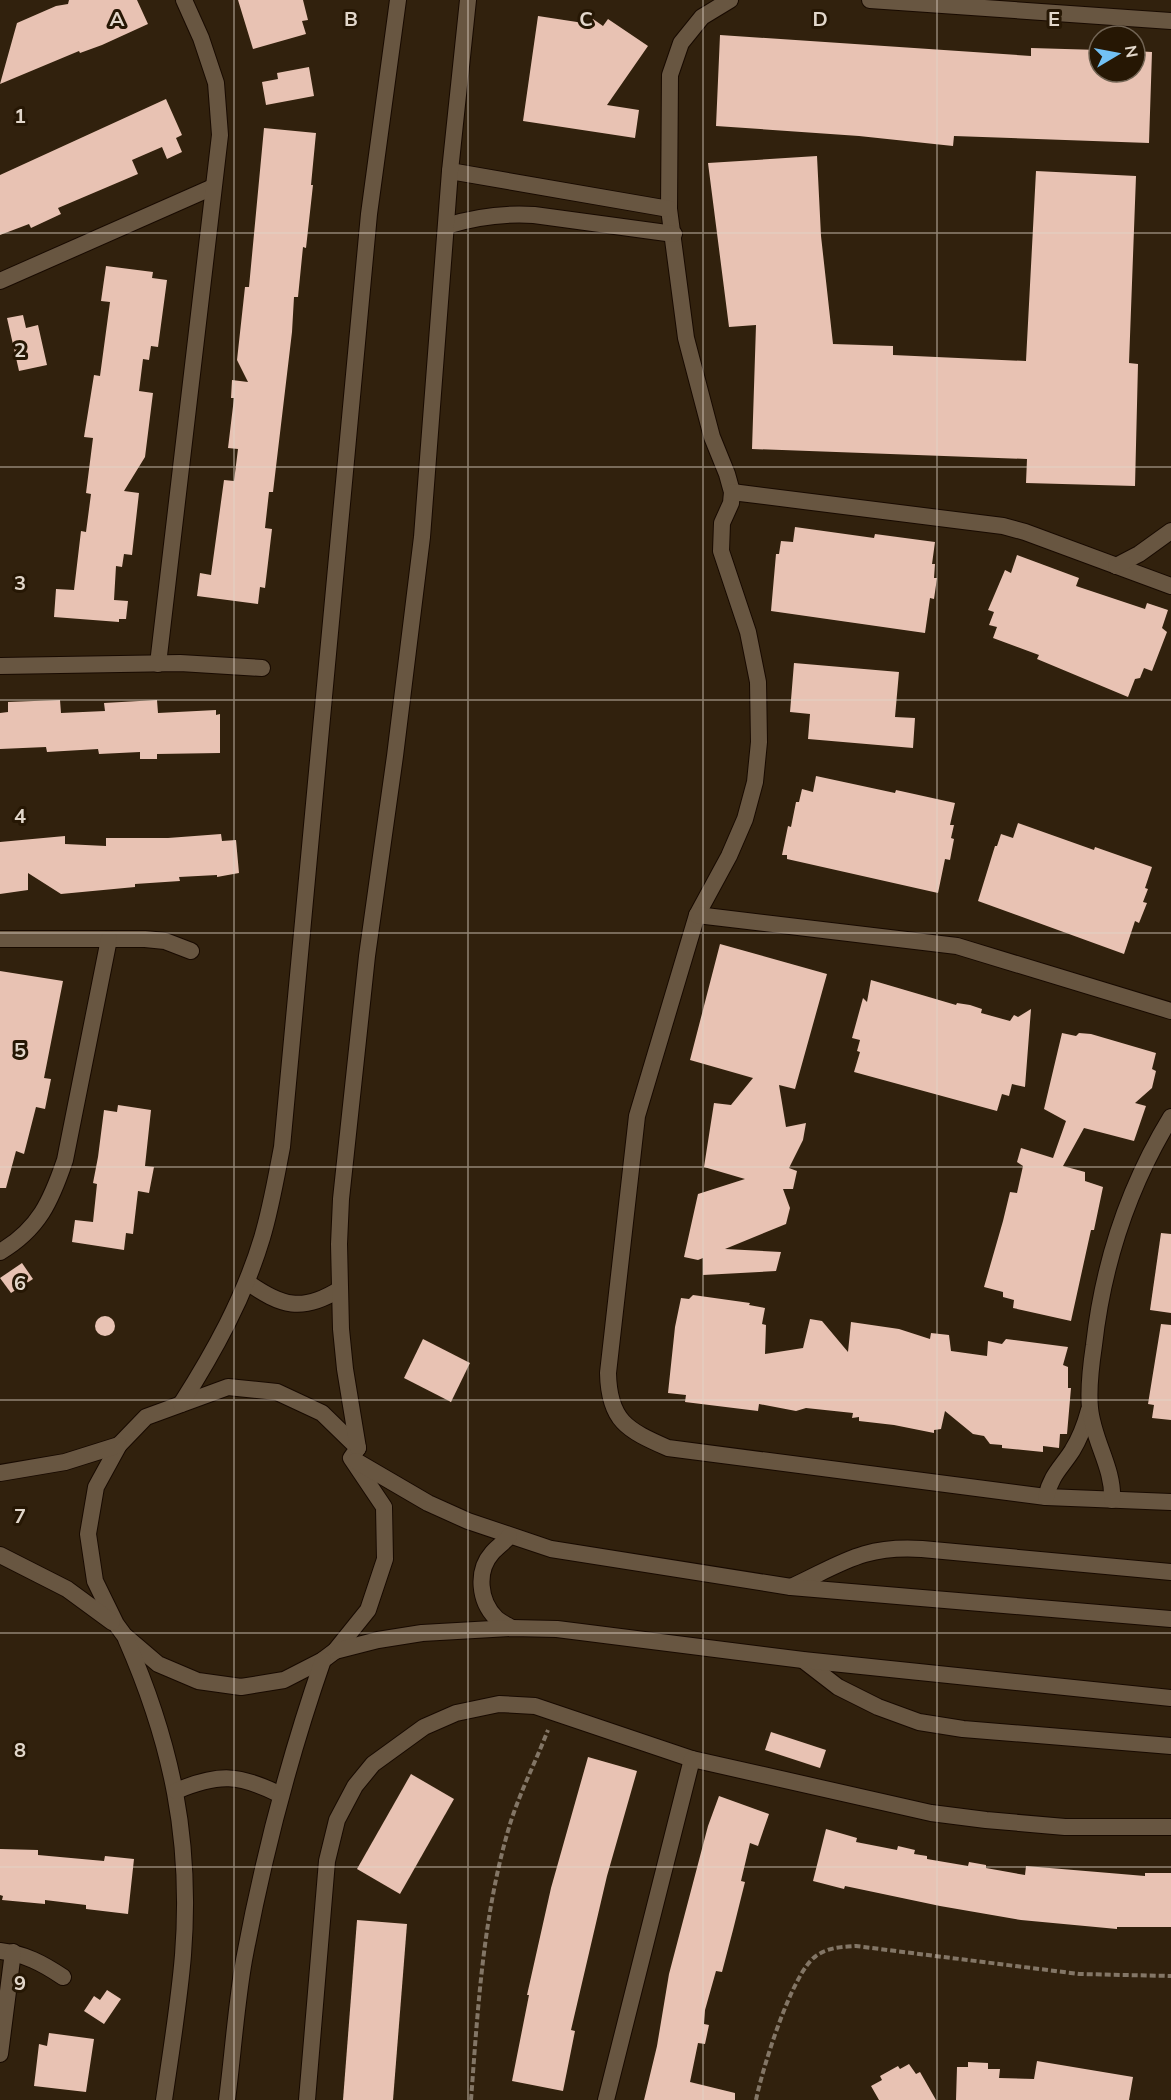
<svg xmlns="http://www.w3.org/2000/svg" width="1171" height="2100" font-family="Mulish,sans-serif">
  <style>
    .building { fill: #e8c2b3 }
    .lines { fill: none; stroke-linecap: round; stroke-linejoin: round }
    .minor-casing { stroke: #180a00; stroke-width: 18 }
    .tertiary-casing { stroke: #180a00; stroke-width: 18 }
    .path { stroke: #837666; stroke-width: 4; stroke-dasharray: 6 3; stroke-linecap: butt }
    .minor { stroke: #685641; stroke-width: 16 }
    .tertiary { stroke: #685641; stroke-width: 16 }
    .grid { fill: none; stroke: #e2d7cb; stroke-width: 1.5; stroke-opacity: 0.55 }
    .grid-label { font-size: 20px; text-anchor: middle; font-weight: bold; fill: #e2d7cb; stroke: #261704; stroke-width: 6; stroke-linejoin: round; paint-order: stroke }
  </style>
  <rect width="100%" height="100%" fill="#31210d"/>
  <g class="building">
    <polygon points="69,0 137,0 148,24 102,45 80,53 79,51 0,84 17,23 56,6 68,4"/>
    <polygon points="238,0 303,0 308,20 302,21 306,34 253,49"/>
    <polygon points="538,16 590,24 593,19 603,26 608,19 648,46 607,105 639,110 635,138 523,121"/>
    <polygon points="720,35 1031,56 1031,48 1099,50 1099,72 1135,72 1135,51 1152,52 1149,143 954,136 953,146 859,136 716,126"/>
    <polygon points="309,67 314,96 266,105 262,82 278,79 277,73"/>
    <polygon points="166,99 182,135 176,138 182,152 167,159 162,147 132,160 138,174 58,208 61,214 31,228 29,224 0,235 0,175"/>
    <polygon points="264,128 316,133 311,185 313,185 306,248 303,247 298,297 294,297 292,332 273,492 269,492 265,528 272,529 265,588 260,587 258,604 197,596 200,573 211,575 224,480 234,481 238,449 228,448 234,398 231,398 232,380 248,382 237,360 245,287 249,287"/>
    <polygon points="817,156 821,236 833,344 893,346 893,355 1026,361 1036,171 1136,176 1129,363 1138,364 1135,486 1026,483 1027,459 752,449 756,325 729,327 708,163"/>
    <polygon points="106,266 153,272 152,278 167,280 158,347 151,346 149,360 143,359 139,391 153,393 145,457 124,491 139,493 132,555 124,554 122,567 116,566 114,600 128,601 126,619 119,619 119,622 54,617 56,589 74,590 81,531 86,532 91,494 86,493 93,438 84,437 94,375 100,376 110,302 101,301"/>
    <polygon points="23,315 26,328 38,325 47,365 19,371 7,318"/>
    <polygon points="795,527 874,538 875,534 935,542 932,564 935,564 934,578 937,578 934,599 930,598 925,633 771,611 776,554 779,554 781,541 793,542"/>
    <polygon points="1017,555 1079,578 1076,586 1145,609 1147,603 1168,610 1162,628 1167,632 1152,671 1144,668 1140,678 1135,679 1128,697 1037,659 1039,655 993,638 997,627 989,625 994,612 988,610 1005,570 1011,573"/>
    <polygon points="794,663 899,672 895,717 915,718 913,748 808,739 810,714 790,712"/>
    <polygon points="60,700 61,713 105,711 104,703 157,700 158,713 216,710 216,715 220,714 220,753 157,754 157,759 140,759 140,752 99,754 98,749 47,752 46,747 0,749 0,713 8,712 8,702"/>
    <polygon points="816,776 895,793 896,790 955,803 950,825 954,825 951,838 954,839 950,860 945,859 938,893 787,859 787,855 782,855 788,826 791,827 796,802 799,802 802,789 813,792"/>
    <polygon points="1018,823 1094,850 1095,847 1152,867 1145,888 1148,889 1143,902 1147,903 1139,923 1135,921 1124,954 978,901 995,846 997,846 1001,834 1013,838"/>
    <polygon points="221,834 222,841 236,840 239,873 217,877 217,875 179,877 180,881 135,884 135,887 61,894 28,873 28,890 0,894 0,842 65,836 65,844 106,846 106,838 168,838"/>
    <polygon points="720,944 827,974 795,1089 779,1085 786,1127 806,1123 803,1140 789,1168 797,1171 793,1189 783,1189 790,1208 786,1224 725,1249 781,1252 776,1271 703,1275 703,1258 698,1260 684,1257 698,1194 745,1179 704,1167 714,1103 731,1105 753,1078 690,1060"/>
    <polygon points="0,971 63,981 44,1078 51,1079 45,1109 36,1107 24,1154 16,1151 6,1188 0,1188"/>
    <polygon points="871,980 956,1005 957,1003 970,1005 982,1009 981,1013 1010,1021 1014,1015 1018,1017 1031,1009 1025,1087 1012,1084 1009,1096 1002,1094 997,1111 854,1072 860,1052 857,1051 860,1040 852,1038 863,998 867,1002"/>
    <polygon points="1062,1033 1076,1036 1079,1033 1091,1034 1156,1053 1152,1069 1156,1071 1152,1088 1135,1103 1146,1106 1134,1141 1084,1128 1063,1166 1085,1172 1085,1181 1103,1187 1094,1230 1091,1230 1071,1321 1013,1308 1014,1300 1003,1297 1003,1292 984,1287 1003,1221 1010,1192 1017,1193 1023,1166 1017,1162 1021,1148 1053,1158 1066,1121 1044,1109"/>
    <polygon points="118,1105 151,1110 145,1166 154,1167 149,1193 138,1191 133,1234 126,1233 124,1250 72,1242 75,1220 93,1222 97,1184 93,1183 98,1157 104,1110 117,1112"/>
    <polygon points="1161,1233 1171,1234 1171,1313 1150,1310"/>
    <polygon points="22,1263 33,1279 11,1293 0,1278"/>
    <polygon points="693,1295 750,1303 749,1305 765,1308 762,1324 766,1325 765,1354 803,1348 810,1319 822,1321 848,1352 851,1322 899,1329 930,1339 931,1333 949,1335 951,1351 987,1356 988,1341 1002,1344 1006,1339 1068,1347 1063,1365 1068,1367 1068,1388 1071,1388 1067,1434 1060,1434 1059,1448 1043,1446 1043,1452 1002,1448 1002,1445 990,1444 984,1436 973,1434 945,1411 941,1429 934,1430 934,1433 894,1425 859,1421 859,1417 852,1418 853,1413 806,1408 796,1411 759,1404 758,1411 685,1402 686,1395 668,1393 675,1327 681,1298 689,1299"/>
    <circle cx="105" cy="1326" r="10"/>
    <polygon points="1161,1324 1171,1325 1171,1420 1152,1418 1154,1405 1148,1404"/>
    <polygon points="423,1339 470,1363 451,1402 404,1378"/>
    <polygon points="771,1732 826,1750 820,1768 765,1750"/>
    <polygon points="588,1757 637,1771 607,1876 571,2030 575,2031 563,2091 512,2081 529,1995 527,1995 551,1888"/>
    <polygon points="411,1774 454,1799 400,1894 357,1869"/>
    <polygon points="719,1796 769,1814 758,1846 750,1843 741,1881 745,1882 733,1930 722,1972 716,1971 705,2010 704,2024 709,2025 705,2044 698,2043 690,2082 735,2093 735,2100 644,2100 657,2046 669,1974 708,1826"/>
    <polygon points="826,1829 857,1838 856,1842 897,1850 898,1846 915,1850 914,1854 927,1856 927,1859 968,1866 969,1862 986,1865 986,1868 1025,1875 1026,1866 1145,1876 1145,1873 1171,1873 1171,1927 1117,1927 1117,1929 1021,1920 940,1906 845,1886 844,1889 813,1881"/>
    <polygon points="0,1849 38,1850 38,1855 104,1861 105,1856 134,1859 128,1914 86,1909 86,1905 45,1900 45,1904 2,1900 3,1896 0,1895"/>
    <polygon points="357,1920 407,1924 393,2100 343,2100"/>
    <polygon points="107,1990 121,1999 104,2024 84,2011 94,1996 100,2000"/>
    <polygon points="49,2033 94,2039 86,2092 34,2086 39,2044 47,2046"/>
    <polygon points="1037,2061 1133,2077 1129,2100 956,2100 957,2067 968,2067 968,2062 988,2063 988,2069 1000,2069 999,2078 1034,2079"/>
    <polygon points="909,2064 916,2074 920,2072 936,2100 879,2100 871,2086 882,2080 880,2076 898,2066 900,2069"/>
  </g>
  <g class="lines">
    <g class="minor-casing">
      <g id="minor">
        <path d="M730,0L702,17L681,43L670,75L669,209L686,338L712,437L727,474L732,492L731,503L722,523L721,551L748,632L758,682L759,742L755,782L745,819L729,856L697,915L637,1116L608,1373C609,1421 627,1430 668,1448L1046,1497L1171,1502"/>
        <polyline points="870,0 1171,21"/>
        <polyline points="450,171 669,209"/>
        <path d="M446,226C475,217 503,213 534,215L674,234"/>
        <polyline points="0,281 213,187"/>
        <polyline points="732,492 1003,526 1025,532 1171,586"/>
        <polyline points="1116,566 1139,554 1171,531"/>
        <polyline points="158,664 220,135 216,83 201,38 184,0"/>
        <polyline points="0,666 180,663 262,668"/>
        <polyline points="697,915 957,946 1171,1011"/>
        <polyline points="0,939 145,939 165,941 191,951"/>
        <path d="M0,1252C39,1229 51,1201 65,1160L109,939"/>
        <path d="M1046,1497C1051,1475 1061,1468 1072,1451C1080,1438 1085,1425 1089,1410"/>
        <path d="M1112,1500C1114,1468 1093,1441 1090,1408C1088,1388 1091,1365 1094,1345C1103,1265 1129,1186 1171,1117"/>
        <path d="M791,1587C841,1564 863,1545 922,1549L1171,1572"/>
        <polyline points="803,1660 838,1687 878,1707 919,1722 963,1729 1171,1746"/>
        <path d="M0,1951C25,1954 42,1963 63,1977"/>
        <polyline points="0,2054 13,1952"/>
        <polyline points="307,2100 327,1861 337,1820 355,1786 373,1764 424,1727 456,1713 499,1704 535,1706 692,1759 931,1813 986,1820 1065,1827 1171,1827"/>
        <polyline points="606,2100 692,1759"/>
      </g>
    </g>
    <g class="tertiary-casing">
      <g id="tertiary">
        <path d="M247,1282C281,1306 302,1313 340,1289"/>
        <polygon points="228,1387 277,1392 322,1413 358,1448 351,1458 384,1507 385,1559 368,1610 335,1651 323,1660 284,1680 241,1687 198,1681 158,1664 124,1635 116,1624 95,1581 88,1534 96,1487 119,1445 146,1417"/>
        <path d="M181,1404C214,1352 244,1298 262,1238C271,1208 276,1178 282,1147L369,214L398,0"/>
        <polyline points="358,1448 345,1369 341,1329 339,1244 341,1199 367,956 395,756 422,537 450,171 468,0"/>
        <polyline points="356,1461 428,1503 468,1521 551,1549 791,1587 1171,1619"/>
        <polyline points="0,1473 65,1462 119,1445"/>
        <path d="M509,1536C504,1543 497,1547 492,1553C476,1571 479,1601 496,1618C500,1622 507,1625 512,1628"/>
        <polyline points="0,1555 67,1589 112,1622"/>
        <path d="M126,1639C172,1744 192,1840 183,1955C179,2003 171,2052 164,2100"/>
        <polyline points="335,1651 378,1640 422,1633 512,1628 557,1629 803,1660 1171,1698"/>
        <path d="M176,1791C219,1773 239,1774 281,1795"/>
        <path d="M227,2100C233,2053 236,2006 244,1960C263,1858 289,1758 323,1660"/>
      </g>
    </g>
    <g class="path">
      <path d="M471,2100C478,2007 483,1914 510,1824C520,1792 536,1761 548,1730"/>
      <path d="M756,2100C762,2070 792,1972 816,1956C828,1947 843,1947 856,1946L1079,1974L1171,1976"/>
    </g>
    <use href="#minor" class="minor"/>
    <use href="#tertiary" class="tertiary"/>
  </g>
  <path class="grid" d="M234,0V2100M468,0V2100M703,0V2100M937,0V2100M0,233H1171M0,467H1171M0,700H1171M0,933H1171M0,1167H1171M0,1400H1171M0,1633H1171M0,1867H1171"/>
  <g class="grid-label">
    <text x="117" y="26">A</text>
    <text x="351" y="26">B</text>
    <text x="586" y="26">C</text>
    <text x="820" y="26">D</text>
    <text x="1054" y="26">E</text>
    <text x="20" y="123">1</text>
    <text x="20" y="357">2</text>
    <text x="20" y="590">3</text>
    <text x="20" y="823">4</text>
    <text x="20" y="1057">5</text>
    <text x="20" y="1290">6</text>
    <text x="20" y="1523">7</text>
    <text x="20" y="1757">8</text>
    <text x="20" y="1990">9</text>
  </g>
  <g transform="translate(1117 54) rotate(80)"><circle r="28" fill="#261704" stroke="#716454" stroke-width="1.5"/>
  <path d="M0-4.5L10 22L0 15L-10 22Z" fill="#72c1f5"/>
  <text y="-9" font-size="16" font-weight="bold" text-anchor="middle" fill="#e2d7cb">N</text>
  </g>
</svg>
